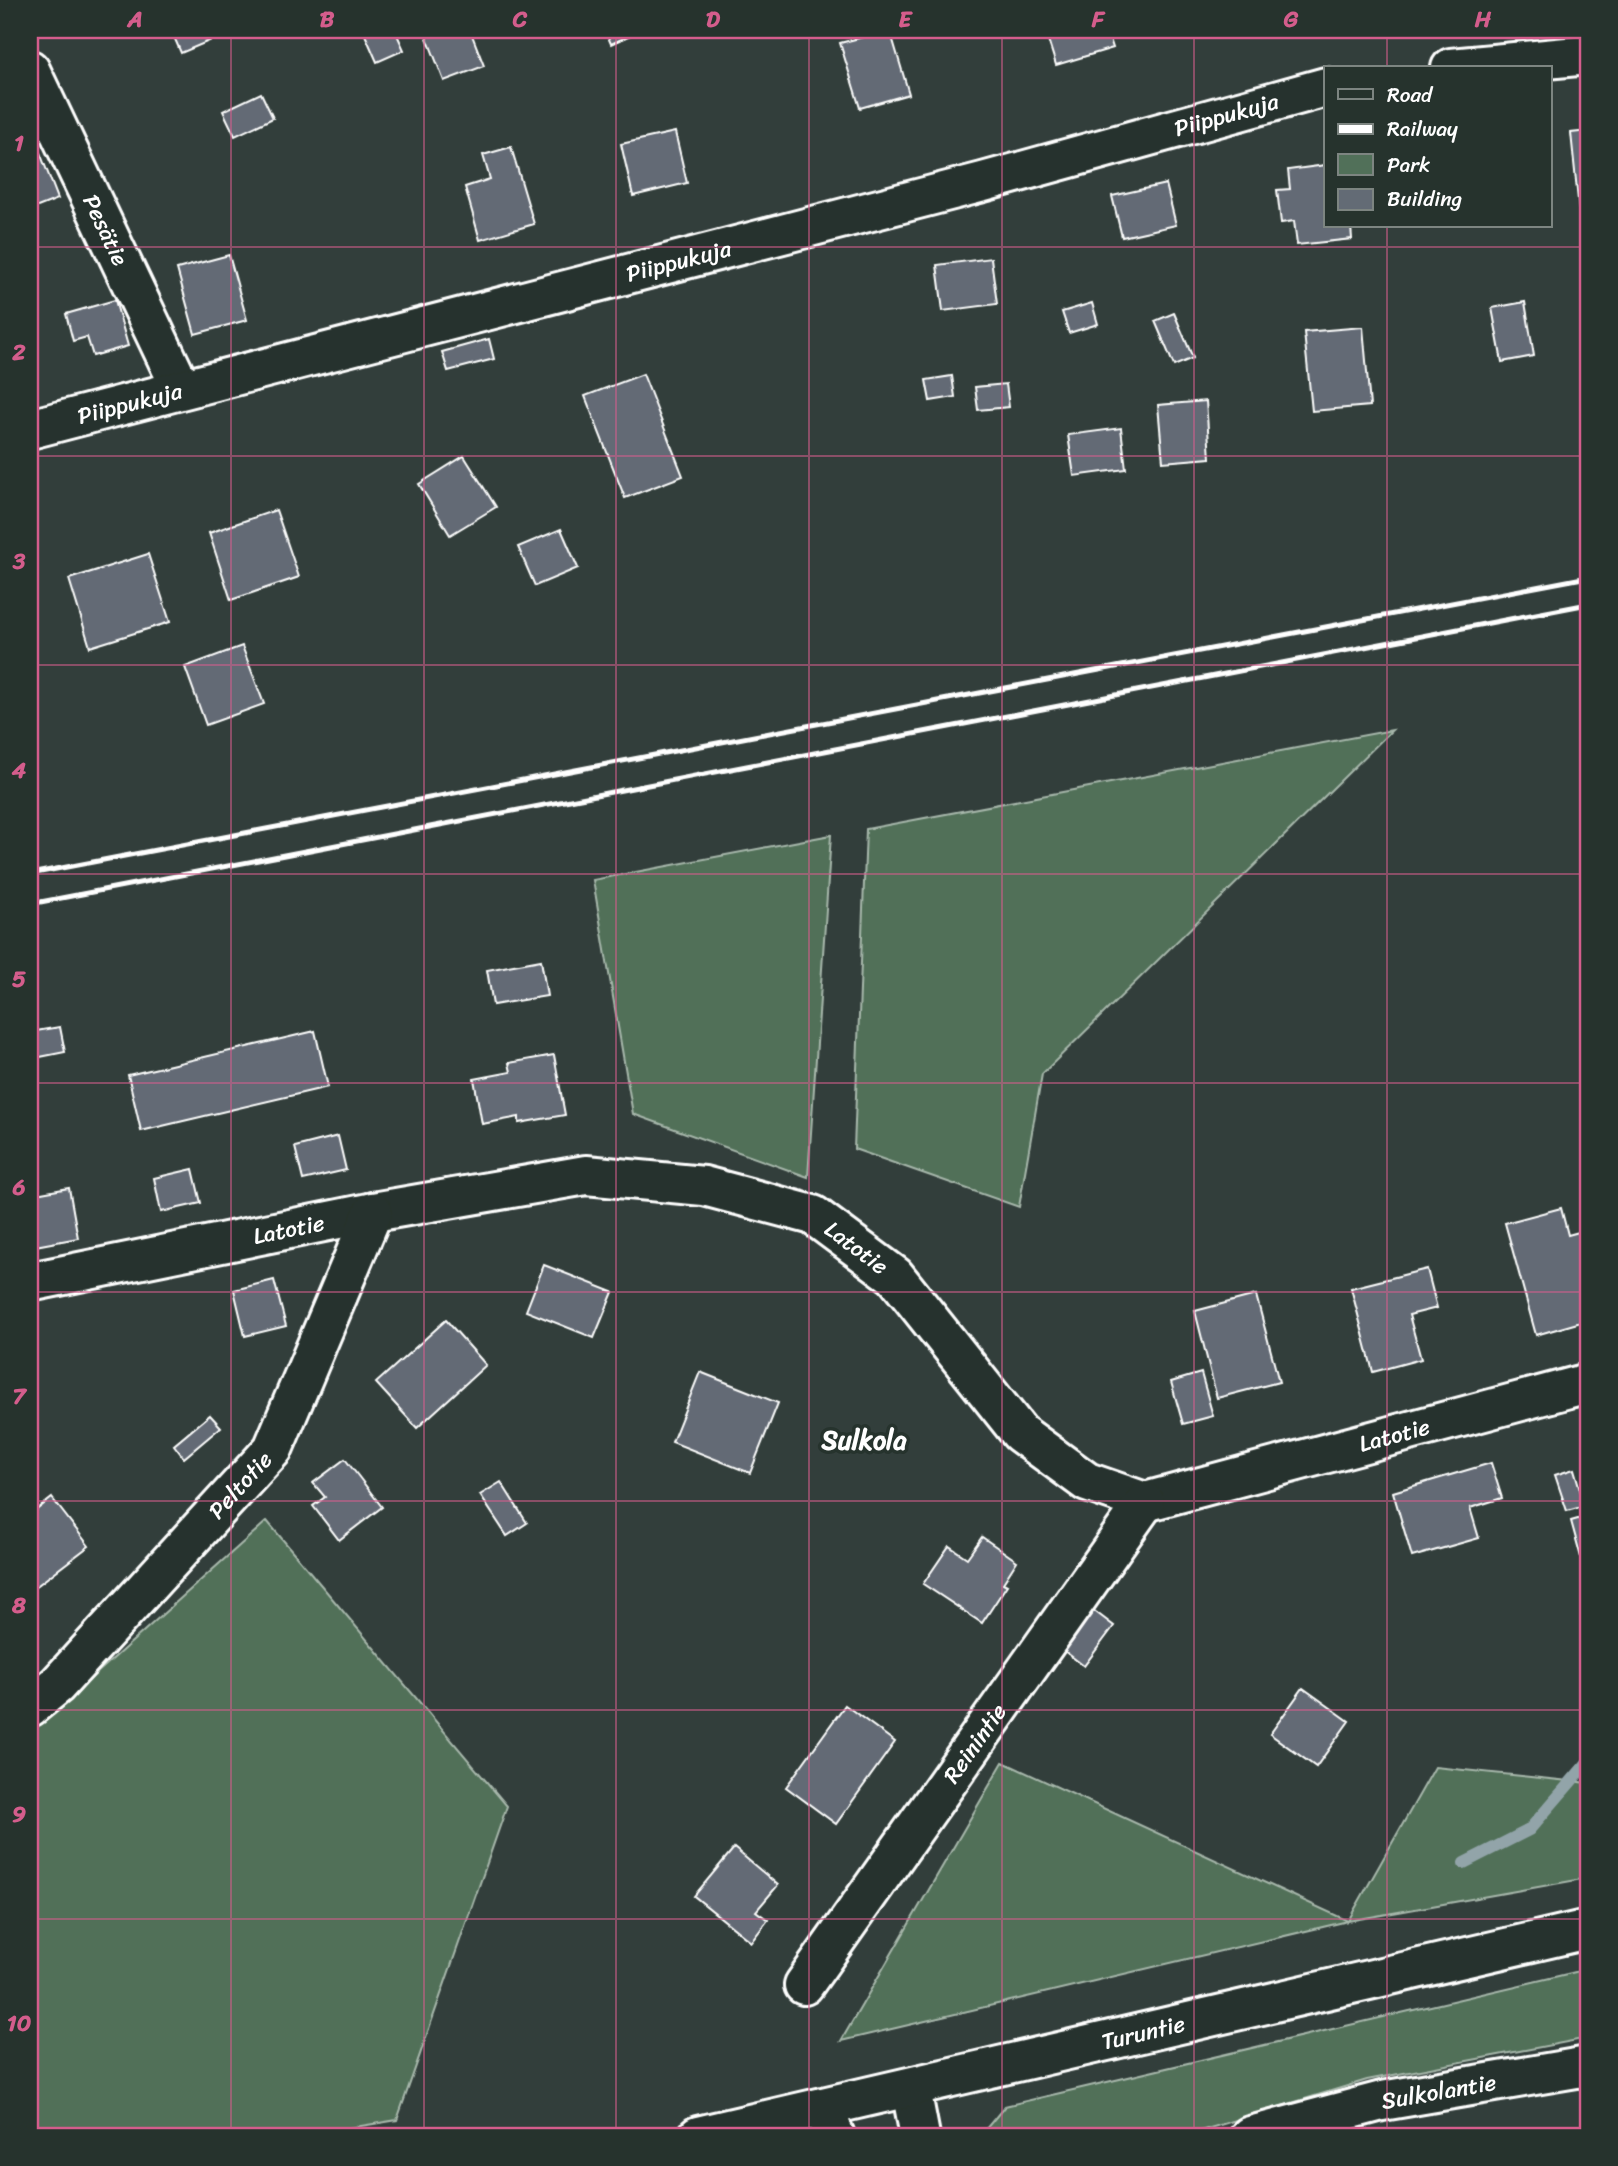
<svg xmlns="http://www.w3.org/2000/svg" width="1618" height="2166" font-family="Sriracha,sans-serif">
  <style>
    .green { fill: #517059; stroke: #a8b8ac; stroke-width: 2 }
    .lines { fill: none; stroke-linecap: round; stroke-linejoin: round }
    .stream { stroke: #92a4a9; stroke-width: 12 }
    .building { fill: #636b75; stroke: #fff; stroke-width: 2 }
    .minor-casing { stroke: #fff; stroke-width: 44 }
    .major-casing { stroke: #fff; stroke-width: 44 }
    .minor { stroke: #26332d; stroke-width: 38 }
    .major { stroke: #26332d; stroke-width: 38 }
    .rail { stroke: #fff; stroke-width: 5 }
    .grid { fill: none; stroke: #d45d8c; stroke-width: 2; stroke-opacity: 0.55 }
    .labels { text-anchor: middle; stroke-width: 7; stroke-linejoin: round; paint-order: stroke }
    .street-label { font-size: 23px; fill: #fff; stroke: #26332d }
    .quarter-label { font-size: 26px; font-weight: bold; fill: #fff; stroke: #26332d }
    .neatline { fill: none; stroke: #d45d8c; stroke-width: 2.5 }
    .grid-label { font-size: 23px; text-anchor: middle; font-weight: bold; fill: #d45d8c }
  </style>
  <rect width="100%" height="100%" fill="#323e3b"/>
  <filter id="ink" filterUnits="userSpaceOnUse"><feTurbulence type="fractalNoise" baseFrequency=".0143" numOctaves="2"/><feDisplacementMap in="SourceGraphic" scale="14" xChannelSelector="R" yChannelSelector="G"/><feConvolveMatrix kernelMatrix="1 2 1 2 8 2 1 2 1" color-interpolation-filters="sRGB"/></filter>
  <g filter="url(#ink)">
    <g class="green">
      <polygon points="1392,730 1042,1074 1019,1207 854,1149 866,829"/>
      <polygon points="831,835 808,1177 633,1114 593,880"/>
      <polygon points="267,1521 507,1806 397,2120 301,2136 30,2136 30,1733"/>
      <polygon points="1003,1762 1348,1921 1435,1767 1588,1783 1588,1878 1348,1921 841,2041"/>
      <polygon points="1588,1969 1588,2038 1367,2080 1184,2136 980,2136 1005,2106"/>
    </g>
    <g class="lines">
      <polyline class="stream" points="1464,1863 1529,1830 1588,1762"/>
    </g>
    <g class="building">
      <polygon points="171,30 235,30 181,53"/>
      <polygon points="363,30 395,30 404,50 377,62"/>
      <polygon points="424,30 470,30 484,66 444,81"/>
      <polygon points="605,30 634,30 635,33 611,44"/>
      <polygon points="890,30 909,94 860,108 840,43"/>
      <polygon points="1045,30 1107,30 1113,48 1056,65"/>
      <polygon points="261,93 273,118 235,136 223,111"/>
      <polygon points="1588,131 1588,238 1582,239 1571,133"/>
      <polygon points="675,132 687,183 633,196 621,144"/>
      <polygon points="37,145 58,199 30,210 30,148"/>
      <polygon points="511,147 534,224 480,240 465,187 490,179 483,155"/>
      <polygon points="1326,165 1326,226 1351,226 1352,239 1297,245 1294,221 1281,223 1277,190 1290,189 1288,170"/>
      <polygon points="1166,184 1176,225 1122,237 1112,196"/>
      <polygon points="229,255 247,320 195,334 177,269"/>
      <polygon points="991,258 997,304 943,311 937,265"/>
      <polygon points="115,300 128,346 93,356 87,337 73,341 66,314"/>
      <polygon points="1525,302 1534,356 1502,362 1492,308"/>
      <polygon points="1092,303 1098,324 1069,333 1062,312"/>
      <polygon points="1174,313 1193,358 1174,366 1155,321"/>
      <polygon points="1363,327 1370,406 1312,411 1304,332"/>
      <polygon points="489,339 494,359 448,371 442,352"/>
      <polygon points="643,374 683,476 625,498 585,396"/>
      <polygon points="952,376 955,397 930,401 926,380"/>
      <polygon points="1006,384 1009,407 978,410 975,387"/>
      <polygon points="1206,401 1210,458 1163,462 1158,405"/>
      <polygon points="1121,428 1126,469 1074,476 1068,435"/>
      <polygon points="464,456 496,507 450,535 419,484"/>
      <polygon points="276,510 299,577 231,600 209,533"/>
      <polygon points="561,529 578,568 535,586 518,547"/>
      <polygon points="148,554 170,622 90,647 69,579"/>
      <polygon points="242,646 264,704 206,725 185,667"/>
      <polygon points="541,960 547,996 493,1005 487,970"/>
      <polygon points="60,1027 65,1052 30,1059 30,1032"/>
      <polygon points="315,1031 328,1087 141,1131 128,1075"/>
      <polygon points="554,1055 565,1115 519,1123 519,1117 482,1124 474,1079 511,1072 509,1063"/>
      <polygon points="338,1136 346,1170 303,1180 295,1147"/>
      <polygon points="193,1169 201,1203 161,1212 154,1178"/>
      <polygon points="69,1188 78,1238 30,1247 30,1195"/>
      <polygon points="1561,1208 1568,1235 1586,1230 1588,1240 1588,1282 1581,1284 1588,1320 1536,1335 1505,1223"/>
      <polygon points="544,1265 613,1292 594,1338 526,1311"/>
      <polygon points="1427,1269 1437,1308 1409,1315 1421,1359 1373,1372 1351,1288"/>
      <polygon points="274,1280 286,1326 245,1336 234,1290"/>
      <polygon points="1256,1295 1279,1382 1217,1398 1195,1311"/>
      <polygon points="446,1320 486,1365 417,1428 376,1383"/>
      <polygon points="700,1372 778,1403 750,1473 672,1442"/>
      <polygon points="1201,1373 1213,1416 1183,1424 1171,1382"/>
      <polygon points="210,1415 221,1427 184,1458 174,1445"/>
      <polygon points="345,1459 382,1507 339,1540 313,1506 325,1497 313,1483"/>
      <polygon points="1491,1463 1502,1498 1470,1508 1479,1538 1412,1557 1393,1492"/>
      <polygon points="1574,1469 1585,1506 1567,1511 1555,1475"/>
      <polygon points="501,1482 527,1523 507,1536 480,1495"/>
      <polygon points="52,1498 89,1546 30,1591 30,1515"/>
      <polygon points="1588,1516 1588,1583 1571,1521"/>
      <polygon points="982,1537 1017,1561 1003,1583 1007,1585 982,1623 923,1584 949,1546 967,1558"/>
      <polygon points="1093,1610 1114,1626 1084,1666 1063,1650"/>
      <polygon points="1303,1688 1349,1721 1316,1767 1270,1734"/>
      <polygon points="845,1705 895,1742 836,1824 786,1787"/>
      <polygon points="734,1848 778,1885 756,1911 768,1920 751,1942 694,1896"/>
    </g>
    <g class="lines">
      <g class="minor-casing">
        <g id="minor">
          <polyline points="1451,68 1588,55"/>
          <path id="s1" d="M30,70L181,388"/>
          <path id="s2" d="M30,429L983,182L1326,87"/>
          <path id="s3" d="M30,1282L373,1212L586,1175L704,1186L813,1215L895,1276L1020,1433L1087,1482L1145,1502L1588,1383"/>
          <path id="s4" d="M30,1707L57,1685L273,1449L373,1212"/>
          <path id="s5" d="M804,1985L1145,1502"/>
          <polyline points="911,2089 920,2136"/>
          <polyline points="823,2108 835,2136"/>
          <path id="s6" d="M1250,2136L1382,2101L1588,2066"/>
        </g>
      </g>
      <g class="major-casing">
        <g id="major">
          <path id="s7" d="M698,2136L1588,1929"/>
        </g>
      </g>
      <use href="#minor" class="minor"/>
      <use href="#major" class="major"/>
      <g class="rail">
        <polyline points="30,874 1588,577"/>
        <polyline points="30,904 1588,604"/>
      </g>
    </g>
  </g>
  <path class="grid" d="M231,30V2136M424,30V2136M616,30V2136M809,30V2136M1002,30V2136M1194,30V2136M1387,30V68M1387,226V2136M30,247H1588M30,456H1588M30,665H1588M30,874H1588M30,1083H1588M30,1292H1588M30,1501H1588M30,1710H1588M30,1919H1588"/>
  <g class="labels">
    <g class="street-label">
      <text dy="8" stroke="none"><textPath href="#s2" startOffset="1237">Piippukuja</textPath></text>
      <text dy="8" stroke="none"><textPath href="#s1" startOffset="177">Pesätie</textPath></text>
      <text dy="8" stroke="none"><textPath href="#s2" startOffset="670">Piippukuja</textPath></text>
      <text dy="8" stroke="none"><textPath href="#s2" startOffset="103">Piippukuja</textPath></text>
      <text dy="8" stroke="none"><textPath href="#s3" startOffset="264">Latotie</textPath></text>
      <text dy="8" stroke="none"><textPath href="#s3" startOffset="852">Latotie</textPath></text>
      <text dy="8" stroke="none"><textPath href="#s3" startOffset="1503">Latotie</textPath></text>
      <text dy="8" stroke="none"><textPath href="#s4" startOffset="306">Peltotie</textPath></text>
      <text dy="8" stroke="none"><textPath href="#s5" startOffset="296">Reinintie</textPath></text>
      <text dy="8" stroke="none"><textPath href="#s7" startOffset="457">Turuntie</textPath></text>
      <text dy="8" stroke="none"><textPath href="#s6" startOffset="194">Sulkolantie</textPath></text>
    </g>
    <g class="quarter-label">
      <text x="864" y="1449">Sulkola</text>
    </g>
  </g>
  <rect width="1618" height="2166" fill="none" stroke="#26332d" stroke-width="77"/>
  <rect x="1324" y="66" width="228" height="161" fill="#26332d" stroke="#7d8581" stroke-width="2"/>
  <rect x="1338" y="89" width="35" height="10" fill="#26332d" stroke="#7d8581" stroke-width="2"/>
  <text x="1387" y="102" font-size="21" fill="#ffffff">Road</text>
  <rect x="1338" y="124" width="35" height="10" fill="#ffffff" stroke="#7d8581" stroke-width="2"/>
  <text x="1387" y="136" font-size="21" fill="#ffffff">Railway</text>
  <rect x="1338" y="154" width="35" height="21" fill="#517059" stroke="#7d8581" stroke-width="2"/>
  <text x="1387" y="172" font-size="21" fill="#ffffff">Park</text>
  <rect x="1338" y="189" width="35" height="21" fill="#636b75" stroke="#7d8581" stroke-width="2"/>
  <text x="1387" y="206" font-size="21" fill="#ffffff">Building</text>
  <rect x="38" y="38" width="1542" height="2090" class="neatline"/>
  <g class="grid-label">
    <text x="135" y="27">A</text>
    <text x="327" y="27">B</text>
    <text x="520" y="27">C</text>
    <text x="713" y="27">D</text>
    <text x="905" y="27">E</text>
    <text x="1098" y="27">F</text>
    <text x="1291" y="27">G</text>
    <text x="1483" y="27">H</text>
    <text x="19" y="151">1</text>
    <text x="19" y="360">2</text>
    <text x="19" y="569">3</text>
    <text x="19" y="778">4</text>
    <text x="19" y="987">5</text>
    <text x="19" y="1195">6</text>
    <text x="19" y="1404">7</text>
    <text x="19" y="1613">8</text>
    <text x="19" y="1822">9</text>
    <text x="19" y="2031">10</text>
  </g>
</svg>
